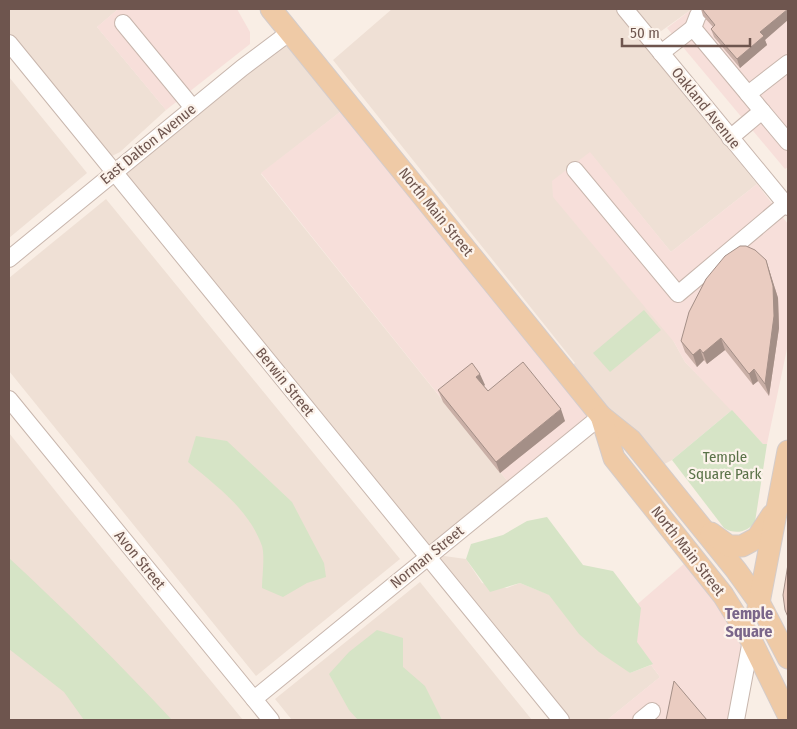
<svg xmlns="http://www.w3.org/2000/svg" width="797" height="729" font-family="'Fira Sans Condensed',sans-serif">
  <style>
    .residential { fill: #efe0d5 }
    .commercial { fill: #f7dfda }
    .green { fill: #d6e4c6 }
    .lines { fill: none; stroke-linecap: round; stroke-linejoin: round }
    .minor-casing { stroke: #c8b6ad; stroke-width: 18 }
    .major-casing { stroke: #d4ccca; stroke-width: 23 }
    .minor { stroke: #fff; stroke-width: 16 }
    .major { stroke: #efcaa6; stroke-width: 21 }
    .wall { fill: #c9afa6 }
    .shaded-wall { fill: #a48f87 }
    .building { fill: #eaccc1; stroke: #a48f87 }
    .labels { text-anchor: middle; stroke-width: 4.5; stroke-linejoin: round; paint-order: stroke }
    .street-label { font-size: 15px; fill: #6e554e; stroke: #fcf3eb }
    .park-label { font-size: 15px; fill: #5a7248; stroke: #fcf3eb }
    .neighbourhood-label { font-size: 16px; font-weight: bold; fill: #7a668a; stroke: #fcf3eb }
  </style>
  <rect width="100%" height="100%" fill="#f9eee5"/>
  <g class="residential">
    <polygon points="9,9 118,9 97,27 166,110 120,152 110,157 9,37"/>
    <polygon points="392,9 615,9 757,184 671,252 590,153 674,342 685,362 732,410 672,460 655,469 565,371 575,363 333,60"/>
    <polygon points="625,9 692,9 650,39"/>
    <polygon points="290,32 349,105 261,174 513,488 428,556 114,173"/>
    <polygon points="9,77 87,173 9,238"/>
    <polygon points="106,199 400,559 256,676 9,371 9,278"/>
    <polygon points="9,433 65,503 243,720 9,720"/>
    <polygon points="437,555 466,559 482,583 507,588 520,583 550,595 563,612 630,673 651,665 660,677 607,720 571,720 439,565"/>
    <polygon points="420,582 532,720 292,720 275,699"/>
  </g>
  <g class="commercial">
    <polygon points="118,9 237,9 250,32 250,44 166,110 97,27"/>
    <polygon points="692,9 788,9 788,167 785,169 667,28"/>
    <polygon points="349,105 601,416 513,488 261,173"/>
    <polygon points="590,152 671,252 757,184 788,224 788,344 767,444 763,444 685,362 674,342 553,197 552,181"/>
    <polygon points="692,557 751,640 736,720 607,720 660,677 618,621"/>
  </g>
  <g class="green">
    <polygon points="644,310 661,330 610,372 593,353"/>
    <path d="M732,410L763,444H767L755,522C748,532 735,535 724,528L672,460Z"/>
    <path d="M196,436L227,441L292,502L324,563L326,577L307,583L283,597L262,588C262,577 265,556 262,546C249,509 216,486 188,462Z"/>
    <polygon points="547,517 583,565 613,571 641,608 637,642 653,664 630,673 599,652 579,634 549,595 520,583 490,592 466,559 471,544 503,535 527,521"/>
    <path d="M9,558C65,610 120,664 172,720H84L64,692L9,649Z"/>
    <polygon points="377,630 403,638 403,667 425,686 442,720 358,720 349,710 329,674 349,652"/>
  </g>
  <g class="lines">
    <g class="minor-casing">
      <g id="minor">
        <polyline points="625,9 788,207"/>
        <polyline points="123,23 193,108"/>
        <polyline points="693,28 698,15 705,9"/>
        <polyline points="9,43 561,720"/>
        <polyline points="661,53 693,28 748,94"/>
        <polyline points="762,111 788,142"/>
        <polyline points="730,138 762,111 748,94 788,63"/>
        <polyline points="575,170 678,294 785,204"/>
        <polyline points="9,259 242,68 290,32"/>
        <polyline points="9,399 271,720"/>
        <polyline points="254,699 601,416"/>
        <polyline points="641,720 652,711"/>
        <polyline points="736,720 751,640"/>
      </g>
    </g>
    <g class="major-casing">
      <g id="major">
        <polyline points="271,9 601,416 631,440 736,570 759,602 788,658"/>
        <polyline points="601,416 614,458 723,595 751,640 788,715"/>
        <polyline points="711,533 729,546 742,546 757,538 772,515"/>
        <polyline points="758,608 788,451"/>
      </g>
    </g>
    <use href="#minor" class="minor"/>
    <use href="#major" class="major"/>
  </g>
  <g class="wall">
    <polygon points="701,9 788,9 765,40 767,45 740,68 714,37 711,29 713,27 703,16"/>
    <polygon points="766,260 778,298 779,328 769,396 758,381 753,385 725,350 707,364 704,360 697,367 685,352 681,341"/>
    <polygon points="485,385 484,386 488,391 565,421 500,473 443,402 438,390"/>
  </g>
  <g class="shaded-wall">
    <polygon points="788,9 788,20 765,40 767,45 740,68 737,59 760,32"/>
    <polygon points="766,260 778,298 779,328 769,396 765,384"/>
    <polygon points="721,338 725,350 707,364 703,353"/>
    <polygon points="700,349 704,360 697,367 693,355"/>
    <polygon points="754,369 758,381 753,385 749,374"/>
    <polygon points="480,374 485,385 481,388 476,377"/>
    <polygon points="561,409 565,421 500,473 496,462"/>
  </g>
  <g class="building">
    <polygon points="702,9 788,9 760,32 764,36 737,59 711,29 715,25"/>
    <polygon points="740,246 746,246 755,250 766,260 773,286 774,316 765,384 754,369 749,374 721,338 703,353 700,349 693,355 681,341 689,312 706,279 725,256"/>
    <polygon points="523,362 561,409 496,462 438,390 472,363 480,374 476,377 488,391"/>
    <polygon points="788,564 788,617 785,610 783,595"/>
    <polygon points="674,681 707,720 666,720"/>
  </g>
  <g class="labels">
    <g class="street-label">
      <text transform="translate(706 108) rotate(51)" y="5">Oakland Avenue</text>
      <text transform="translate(148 144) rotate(-39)" y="5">East Dalton Avenue</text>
      <text transform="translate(436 212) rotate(51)" y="5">North Main Street</text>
      <text transform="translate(285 382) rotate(51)" y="5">Berwin Street</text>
      <text transform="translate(688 551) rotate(52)" y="5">North Main Street</text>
      <text transform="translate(427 557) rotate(-39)" y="5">Norman Street</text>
      <text transform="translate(140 560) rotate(51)" y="5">Avon Street</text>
    </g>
    <g class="park-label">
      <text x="725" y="462">Temple<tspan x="725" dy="17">Square Park</tspan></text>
    </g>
    <g class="neighbourhood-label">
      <text x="749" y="619">Temple<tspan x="749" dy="18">Square</tspan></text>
    </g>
  </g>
  <rect width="797" height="729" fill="none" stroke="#6e554e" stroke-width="20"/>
  <path d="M622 38v8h128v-8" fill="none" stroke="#6e554e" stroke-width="2.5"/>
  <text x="630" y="38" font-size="15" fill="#6e554e" stroke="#fcf3eb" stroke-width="4" paint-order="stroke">50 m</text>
</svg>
